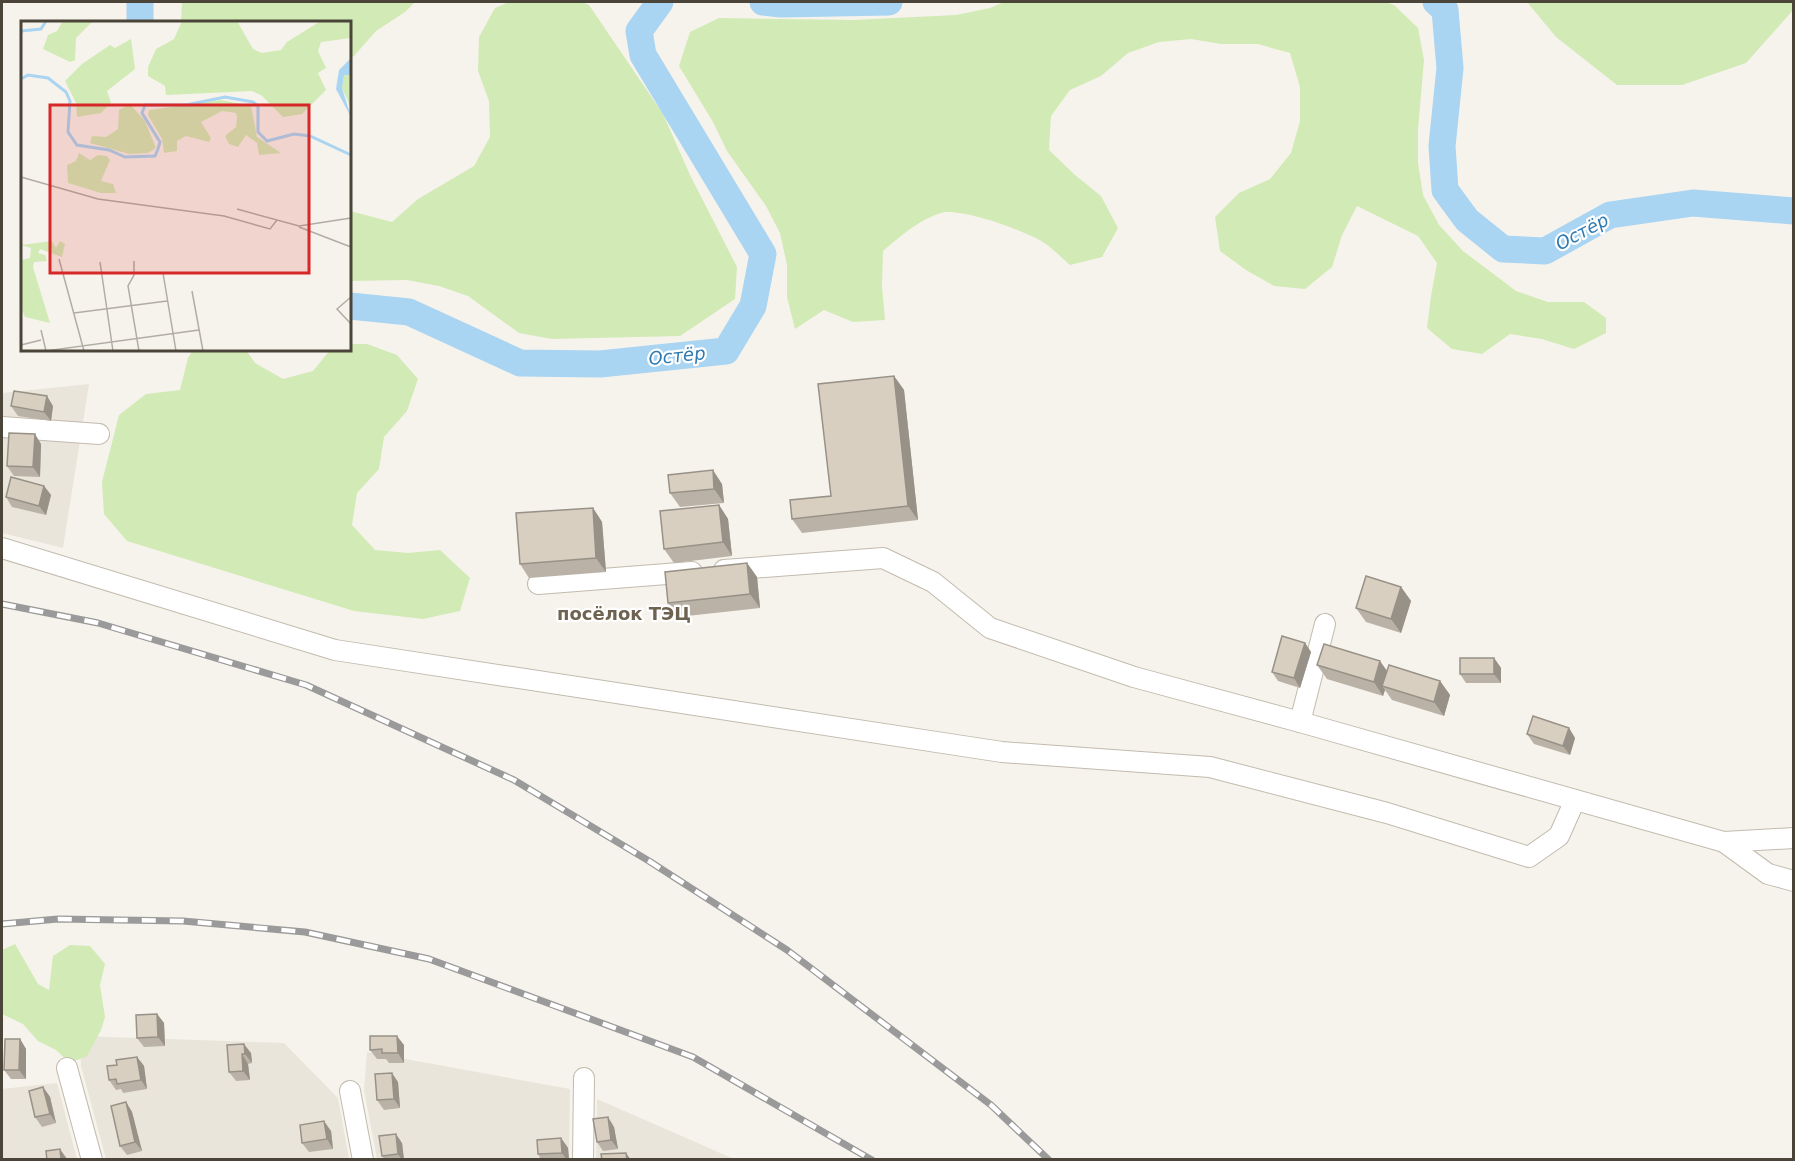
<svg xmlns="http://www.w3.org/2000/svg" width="1795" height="1161" font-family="'DejaVu Sans',sans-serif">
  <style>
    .residential { fill: #eae5da }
    .green { fill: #d2eab5 }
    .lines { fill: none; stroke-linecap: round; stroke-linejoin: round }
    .river { stroke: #a9d4f2; stroke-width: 27 }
    .minor-casing { stroke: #c2bbae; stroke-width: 22 }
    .minor { stroke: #fff; stroke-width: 20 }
    .rail-casing { stroke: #9a9a9a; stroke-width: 7 }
    .rail { stroke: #fff; stroke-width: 4.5; stroke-dasharray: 14; stroke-linecap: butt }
    .wall { fill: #bab2a6 }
    .shaded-wall { fill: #979187 }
    .building { fill: #d8cfc1; stroke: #979187; stroke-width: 1.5 }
    .labels { text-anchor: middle; stroke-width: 4.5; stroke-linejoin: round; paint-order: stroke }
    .water-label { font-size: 18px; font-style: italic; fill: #2e7ab2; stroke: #fff }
    .neighbourhood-label { font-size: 18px; font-weight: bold; fill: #6e6250; stroke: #fff }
    .inset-river { fill: none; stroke: #a9d4f2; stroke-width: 3 }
    .inset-road { fill: none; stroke: #b2ada4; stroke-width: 1.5 }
    .view { fill: #d62828; fill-opacity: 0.15; stroke: #d62828; stroke-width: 3 }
    .inset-edge { fill: none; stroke: #4b4439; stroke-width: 3 }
  </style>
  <rect width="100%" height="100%" fill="#f6f3ec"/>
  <g class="residential">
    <polygon points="89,384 63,548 2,533 2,393"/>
    <polygon points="80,1036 284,1043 338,1098 349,1159 106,1159 81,1066"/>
    <polygon points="367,1052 570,1089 569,1159 377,1159 364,1090"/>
    <polygon points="57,1083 77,1159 2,1159 2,1089"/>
    <polygon points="597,1099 734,1159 596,1160"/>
  </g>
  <g class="green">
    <polygon points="182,2 415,2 405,12 376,31 354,56 350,58 350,22 181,22"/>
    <polygon points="509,2 582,2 589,5 663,114 690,175 737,267 735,299 680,336 552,339 519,333 468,296 439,286 407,280 350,281 350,211 392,222 418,199 474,166 490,137 489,101 478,71 479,37 495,8"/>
    <path d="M1004,2H1385L1394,5L1418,28L1424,60L1418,129V163L1423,195L1439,225L1463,251L1516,291L1548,302H1584L1606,318V333L1574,349L1542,339L1510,334L1482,354L1452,349L1427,328L1431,296L1437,263L1418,236L1357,206L1342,235L1332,267L1305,289L1274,286L1246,270L1220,251L1215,217L1239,193L1270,179L1291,153L1300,121V87L1290,53L1258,44H1221L1191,39L1159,42L1128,53L1101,76L1070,90L1051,116L1049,150L1075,175L1101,196L1118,228L1102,257L1070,265C1062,258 1054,250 1046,244C1030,232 959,207 941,213C918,220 901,236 883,251L882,286L885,320L853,322L824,310L795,329L787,297V265L780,233L766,206L727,151L713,122L679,66L690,32L719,18L853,20L956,15L990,8Z"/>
    <polygon points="1527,2 1793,2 1794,9 1746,63 1682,85 1617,85 1556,37"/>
    <polygon points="350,344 367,344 397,355 418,379 407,411 384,437 379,469 357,493 352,525 375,550 408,553 440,550 470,578 460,611 423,619 354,611 127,541 104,514 102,482 119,415 146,394 180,390 188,358 193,350 246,350 255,363 283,379 313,371 330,350 350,350"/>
    <polygon points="15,944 38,984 49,990 53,956 70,945 90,946 105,964 100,985 105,1017 101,1030 87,1056 70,1063 56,1050 38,1041 23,1024 2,1014 2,950"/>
  </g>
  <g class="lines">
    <g class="river">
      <polyline points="140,2 140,22"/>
      <polyline points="763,2 781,4 889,2"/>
      <polyline points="1436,2 1445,10 1450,68 1442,146 1445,190 1467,220 1503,249 1545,251 1610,215 1693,203 1794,211"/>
      <polyline points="350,306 409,312 520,363 600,364 726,351 753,306 763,254 643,55 639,31 660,2"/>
    </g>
    <g class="minor-casing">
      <g id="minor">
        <polyline points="2,427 99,434"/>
        <polyline points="2,548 335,650 1002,752 1210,767 1387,813 1529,857 1559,836 1575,800"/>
        <polyline points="724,570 883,558 933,582 990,628 1134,677 1300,722 1724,842 1794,838"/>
        <polyline points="538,584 692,572"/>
        <polyline points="1300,722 1325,624"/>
        <polyline points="1724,842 1768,874 1794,881"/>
        <polyline points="67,1068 92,1160"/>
        <polyline points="350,1091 363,1160"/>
        <polyline points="583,1160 584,1078"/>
      </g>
    </g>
    <use href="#minor" class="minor"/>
    <g class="rail-casing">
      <g id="rail">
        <polyline points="2,604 98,623 306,685 514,780 649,861 787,950 991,1105 1049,1160"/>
        <polyline points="2,924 58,919 183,921 305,932 429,959 693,1057 872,1160"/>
      </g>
    </g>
    <use href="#rail" class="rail"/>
  </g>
  <g class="wall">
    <polygon points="894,376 904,390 918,520 802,533 792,519 831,496"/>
    <polygon points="11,406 53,406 51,421 18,416"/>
    <polygon points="41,444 40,477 14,476 7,466"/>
    <polygon points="722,484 724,503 680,507 670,493"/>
    <polygon points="44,486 51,495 46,515 12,507 6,497"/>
    <polygon points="719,505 728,519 732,556 674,563 664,549"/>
    <polygon points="593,508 602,522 606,572 529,578 520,564"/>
    <polygon points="747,563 757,577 760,608 678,617 668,603"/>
    <polygon points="1401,587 1411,601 1401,633 1366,622 1356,608"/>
    <polygon points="1305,643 1311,652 1300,688 1278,681 1272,672"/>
    <polygon points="1494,658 1501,668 1501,683 1466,683 1460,674"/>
    <polygon points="1317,665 1387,671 1440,681 1450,695 1444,716 1392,700 1385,690 1383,696 1327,679"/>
    <polygon points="1569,728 1575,738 1570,755 1534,744 1527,734"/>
    <polygon points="157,1014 164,1023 165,1046 144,1047 137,1038"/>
    <polygon points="20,1039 26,1049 26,1079 11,1079 4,1070"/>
    <polygon points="227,1045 251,1053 252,1063 248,1064 250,1080 236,1081 229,1072"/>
    <polygon points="404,1045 404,1063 389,1063 386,1059 377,1059 370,1050"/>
    <polygon points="137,1057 144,1066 147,1089 123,1093 121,1089 116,1090 109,1080"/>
    <polygon points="398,1082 400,1108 384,1110 377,1100"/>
    <polygon points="43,1087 50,1097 56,1123 42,1127 35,1117"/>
    <polygon points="126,1102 132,1112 142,1151 127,1155 120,1146"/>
    <polygon points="614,1127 618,1149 603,1151 597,1142"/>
    <polygon points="331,1131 333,1149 309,1152 302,1143"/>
    <polygon points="561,1138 568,1148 569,1160 541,1160 538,1154"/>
    <polygon points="402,1143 404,1160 385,1160 382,1156"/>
  </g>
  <g class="shaded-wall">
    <polygon points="894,376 904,390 918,520 908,506"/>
    <polygon points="47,396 53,406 51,421 44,412"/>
    <polygon points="35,434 41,444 40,477 33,467"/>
    <polygon points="713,470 722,484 724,503 714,489"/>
    <polygon points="44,486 51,495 46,515 39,506"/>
    <polygon points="719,505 728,519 732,556 723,542"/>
    <polygon points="593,508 602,522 606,572 596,558"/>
    <polygon points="747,563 757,577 760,608 750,594"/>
    <polygon points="1401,587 1411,601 1401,633 1391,619"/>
    <polygon points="1305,643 1311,652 1300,688 1294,678"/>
    <polygon points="1494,658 1501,668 1501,683 1494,674"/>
    <polygon points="1380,661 1390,675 1382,686 1385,690 1383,696 1374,682"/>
    <polygon points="1440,681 1450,695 1444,716 1434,702"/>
    <polygon points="1569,728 1575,738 1570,755 1563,746"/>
    <polygon points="157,1014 164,1023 165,1046 158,1037"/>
    <polygon points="397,1036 404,1045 404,1063 398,1053"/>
    <polygon points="20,1039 26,1049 26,1079 19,1070"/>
    <polygon points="244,1044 251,1053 252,1063 245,1054"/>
    <polygon points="242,1054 248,1064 250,1080 243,1071"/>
    <polygon points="137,1057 144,1066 147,1089 141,1080"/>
    <polygon points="392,1073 398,1082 400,1108 394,1099"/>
    <polygon points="43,1087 50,1097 56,1123 50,1114"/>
    <polygon points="126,1102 132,1112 142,1151 135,1142"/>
    <polygon points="608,1117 614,1127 618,1149 611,1140"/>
    <polygon points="324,1121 331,1131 333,1149 327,1139"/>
    <polygon points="396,1134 402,1143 404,1160 402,1160 398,1154"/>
    <polygon points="561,1138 568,1148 569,1160 567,1160 562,1153"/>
    <polygon points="60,1149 67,1159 67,1160 61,1160"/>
    <polygon points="626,1153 631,1160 627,1160"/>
  </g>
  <g class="building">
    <polygon points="894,376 908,506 792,519 790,500 831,496 818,384"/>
    <polygon points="14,391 47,396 44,412 11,406"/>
    <polygon points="9,433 35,434 33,467 7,466"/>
    <polygon points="713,470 714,489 670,493 668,475"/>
    <polygon points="11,477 44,486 39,506 6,497"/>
    <polygon points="719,505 723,542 664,549 660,511"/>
    <polygon points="593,508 596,558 520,564 516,513"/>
    <polygon points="747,563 750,594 668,603 665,572"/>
    <polygon points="1366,576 1401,587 1391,619 1356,608"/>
    <polygon points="1282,636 1305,643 1294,678 1272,672"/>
    <polygon points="1324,644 1380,661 1374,682 1317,665"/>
    <rect x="1460" y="658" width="34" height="16"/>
    <polygon points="1389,665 1440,681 1434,702 1382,686"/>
    <polygon points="1533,716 1569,728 1563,746 1527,734"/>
    <polygon points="157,1014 158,1037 137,1038 136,1015"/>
    <polygon points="370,1036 397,1036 398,1053 382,1053 382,1049 370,1050"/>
    <polygon points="5,1039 20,1039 19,1070 4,1070"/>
    <polygon points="244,1044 245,1054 242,1054 243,1071 229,1072 227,1045"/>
    <polygon points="137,1057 141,1080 117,1084 116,1079 109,1080 107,1066 117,1065 116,1060"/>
    <polygon points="392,1073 394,1099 377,1100 375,1074"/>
    <polygon points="43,1087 50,1114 35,1117 29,1091"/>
    <polygon points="126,1102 135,1142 120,1146 111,1106"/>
    <polygon points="608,1117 611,1140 597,1142 593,1119"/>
    <polygon points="324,1121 327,1139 302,1143 300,1125"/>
    <polygon points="396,1134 398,1154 382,1156 379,1136"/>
    <polygon points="561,1138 562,1153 538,1154 537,1140"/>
    <polygon points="60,1149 61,1160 47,1160 46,1151"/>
    <polygon points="626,1153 627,1160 602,1160 601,1154"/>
  </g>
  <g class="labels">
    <g class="water-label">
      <text transform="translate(1582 232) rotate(-28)" y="6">Остёр</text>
      <text transform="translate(677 356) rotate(-6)" y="6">Остёр</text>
    </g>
    <g class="neighbourhood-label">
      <text x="624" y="620">посёлок ТЭЦ</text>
    </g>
  </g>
  <g transform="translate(21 21)">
    <rect width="330" height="330" fill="#f6f3ec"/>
    <path d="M42,0H72L55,17L54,39L49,41L22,28L27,14L36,10ZM161,0H216L232,28L241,32L260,29L266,21L298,1L330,0V17L300,21L297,30L305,47L297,52L305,69L281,93L262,96L240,74L231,70L145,74L144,65L127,55V46L135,28L153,18ZM110,18L114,48L86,70L90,82L80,92L56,96L55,82L44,60L61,43L89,24L94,27ZM323,54H330V87L321,67ZM200,79L230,85L236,116L260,132L238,134L236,122L225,114L217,126L208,123L204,115L215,106L216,97L215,92L201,90L180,101L190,117L188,121L165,115L156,120V130L143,132L141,118L127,94L128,89ZM109,83L124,100L135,127L127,132L108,133L69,122L71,115L85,116L97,108L98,89ZM58,132L69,139L77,134L86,135L89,139L80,160L92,163L95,172H80L47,162L46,144L55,140ZM31,220L35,227L39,220L44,223L41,236L19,228L17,232L24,234L26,240L13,241L12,246L29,302L4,296L0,286V239L9,237L10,227L0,224Z" fill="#d2eab5"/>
    <path d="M330,37V54H323L321,67L330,96L315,68L318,49Z" fill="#a9d4f2"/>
    <path class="inset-river" d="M0,10L20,8L25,0M0,58L7,54L27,57L45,71L49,80L47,111L56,124L88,129L104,136L134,135L137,128L139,121L121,92L124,84H165L204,76L232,81L237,85V111L246,120L273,113L289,115L330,134"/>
    <path class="inset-road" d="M0,156L77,178L203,195L249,208L256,199M216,188L278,205L330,197M278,206L330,226M38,238L63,330M113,240V254L107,265L118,330M79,241L92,330M142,252L155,330M171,270L182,330M330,276L316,288L330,303M53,292L146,280M20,309L25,330L178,309M0,324L20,319"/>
    <path class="view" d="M29,84H288V252H29Z"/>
    <rect width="330" height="330" class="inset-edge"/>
  </g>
  <rect width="1795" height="1161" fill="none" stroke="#4b4439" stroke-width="6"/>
</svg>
